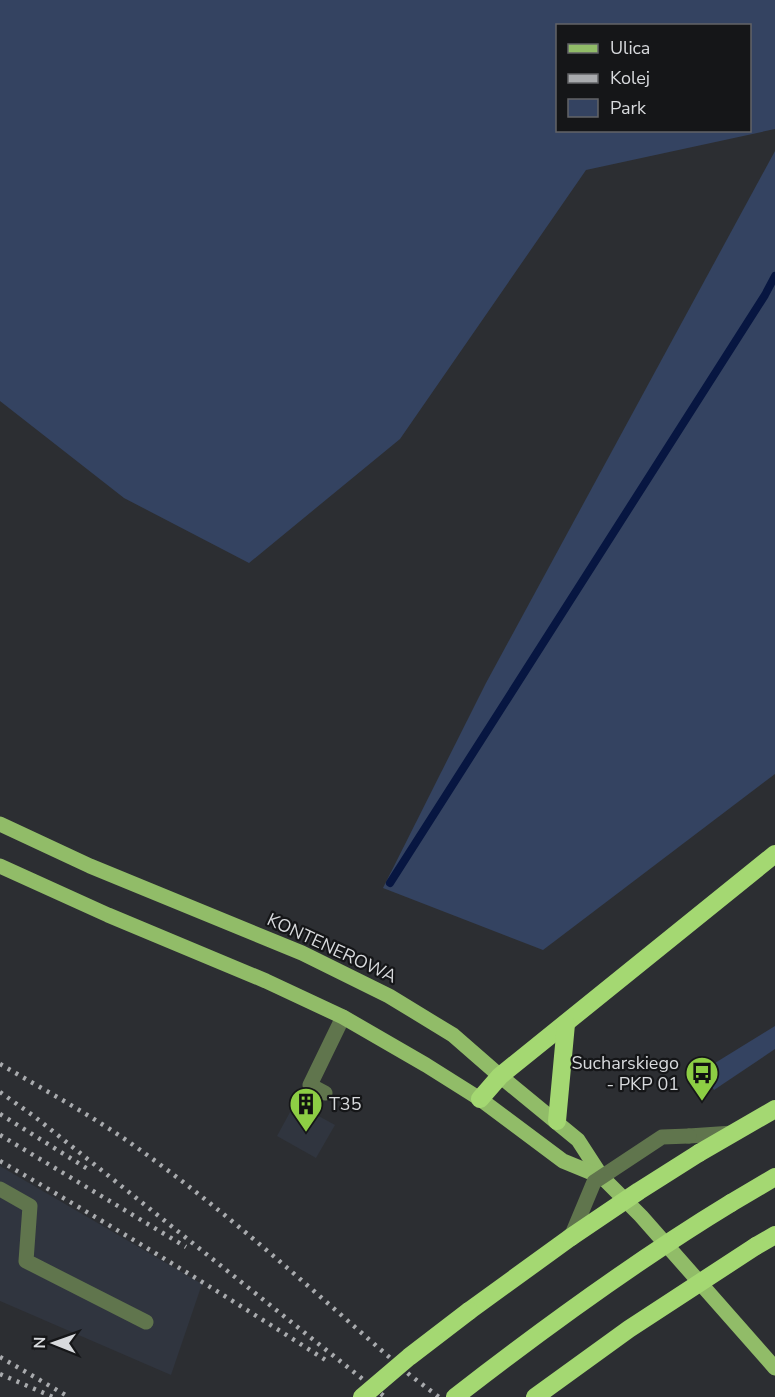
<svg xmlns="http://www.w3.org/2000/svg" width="775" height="1397" font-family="'Nunito Sans',sans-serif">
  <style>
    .built { fill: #30353f }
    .green { fill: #344361; fill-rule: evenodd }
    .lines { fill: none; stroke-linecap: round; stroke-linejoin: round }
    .stream { stroke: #071641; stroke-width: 8 }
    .minor { stroke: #60754d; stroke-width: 15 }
    .major { stroke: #91bc68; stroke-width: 15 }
    .highway { stroke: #a4d872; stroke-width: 18 }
    .rail { stroke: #a9abae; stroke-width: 4.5; stroke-dasharray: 3 6; stroke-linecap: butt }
    .minor-bridge { stroke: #60754d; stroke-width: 15 }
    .highway-bridge { stroke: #a4d872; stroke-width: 18 }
    .labels { text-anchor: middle; stroke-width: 4.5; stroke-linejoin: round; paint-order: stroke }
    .street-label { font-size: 18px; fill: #d8dadd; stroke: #151618 }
    .poi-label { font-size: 18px; fill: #d8dadd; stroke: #151618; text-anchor: end }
  </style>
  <rect width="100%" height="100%" fill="#2c2e32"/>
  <g class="built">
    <polygon points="295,1103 335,1125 316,1158 277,1136"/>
    <polygon points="0,1166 202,1284 171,1375 0,1301"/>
  </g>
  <g class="green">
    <path d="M0,0H775V129L586,170L400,439L249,563L124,498L0,401ZM558,26H750V130H558Z"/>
    <polygon points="775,151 775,774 543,950 383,888 486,683"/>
    <polygon points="775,1026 775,1049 714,1090 702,1071"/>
  </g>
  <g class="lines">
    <polyline class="stream" points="390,883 765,295 775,276"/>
    <g class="minor">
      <polyline points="325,1093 310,1085 343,1017"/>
      <polyline points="689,1136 733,1133"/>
      <polyline points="0,1189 30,1206 26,1261 146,1322"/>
    </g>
    <g class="major">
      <polyline points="0,824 90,866 302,953 389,996 453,1035 500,1076 578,1140 602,1177 641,1216 775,1368"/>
      <polyline points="0,866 108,915 266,981 343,1017 426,1065 480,1099 563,1161 602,1177"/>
    </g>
    <g class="highway">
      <polyline points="480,1099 500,1076 775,854"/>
      <polyline points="557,1121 566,1024"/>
      <polyline points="699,1153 775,1109"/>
      <polyline points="731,1203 775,1177"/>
      <polyline points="756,1246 775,1235"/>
      <polyline points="469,1311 571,1237"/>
    </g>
    <g class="rail">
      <path d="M0,1064C48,1092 98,1119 143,1152C237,1220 323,1300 411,1376L439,1397"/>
      <polyline points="0,1092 35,1117 385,1397"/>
      <polyline points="0,1114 91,1171"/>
      <polyline points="0,1135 186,1247"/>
      <path d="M0,1161C111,1225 220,1292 327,1361"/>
      <polyline points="0,1357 69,1397"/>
      <polyline points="0,1374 53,1397"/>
    </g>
    <polyline class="minor-bridge" points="571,1237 594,1182 662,1137 689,1136"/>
    <g class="highway-bridge">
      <polyline points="571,1237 639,1191 699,1153"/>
      <polyline points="362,1397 409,1357 469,1311"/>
      <path d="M455,1397C544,1328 634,1262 731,1203"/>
      <polyline points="535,1397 629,1329 756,1246"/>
    </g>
  </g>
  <defs>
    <g id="bus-pin" transform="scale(1.725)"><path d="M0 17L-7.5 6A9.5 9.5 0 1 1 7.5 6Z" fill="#8dce44" stroke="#151618"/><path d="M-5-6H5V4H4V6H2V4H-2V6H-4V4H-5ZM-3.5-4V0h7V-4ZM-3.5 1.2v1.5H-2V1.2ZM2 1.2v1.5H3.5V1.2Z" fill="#111"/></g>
    <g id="building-pin" transform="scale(1.725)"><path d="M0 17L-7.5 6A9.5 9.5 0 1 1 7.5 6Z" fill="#8dce44" stroke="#151618"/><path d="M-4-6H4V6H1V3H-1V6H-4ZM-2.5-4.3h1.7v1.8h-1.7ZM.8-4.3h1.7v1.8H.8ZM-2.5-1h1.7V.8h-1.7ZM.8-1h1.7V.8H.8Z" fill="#111"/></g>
  </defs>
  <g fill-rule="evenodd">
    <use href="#bus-pin" x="702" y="1073"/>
    <use href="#building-pin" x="306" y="1104"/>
  </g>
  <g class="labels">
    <g class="street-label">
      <text transform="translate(332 948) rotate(25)" y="6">KONTENEROWA</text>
    </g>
    <g class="poi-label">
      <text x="679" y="1069">Sucharskiego<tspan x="679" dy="21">- PKP 01</tspan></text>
      <text x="329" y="1110" text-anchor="start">T35</text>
    </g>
  </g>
  <rect x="556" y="24" width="195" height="108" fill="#151618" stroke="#636467" stroke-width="1.5"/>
  <rect x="568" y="44" width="30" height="9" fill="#91bc68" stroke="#636467" stroke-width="1.5"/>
  <text x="610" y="54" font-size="18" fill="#d8dadd">Ulica</text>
  <rect x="568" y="74" width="30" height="9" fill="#a9abae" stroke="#636467" stroke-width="1.5"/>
  <text x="610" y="84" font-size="18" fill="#d8dadd">Kolej</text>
  <rect x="568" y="99" width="30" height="18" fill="#344361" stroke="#636467" stroke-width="1.5"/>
  <text x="610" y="114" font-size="18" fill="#d8dadd">Park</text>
  <g transform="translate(54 1343) rotate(271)" stroke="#151618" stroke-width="4.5" paint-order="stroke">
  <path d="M0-4.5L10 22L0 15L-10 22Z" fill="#d8dadd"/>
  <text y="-9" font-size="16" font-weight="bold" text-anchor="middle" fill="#d8dadd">N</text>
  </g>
</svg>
